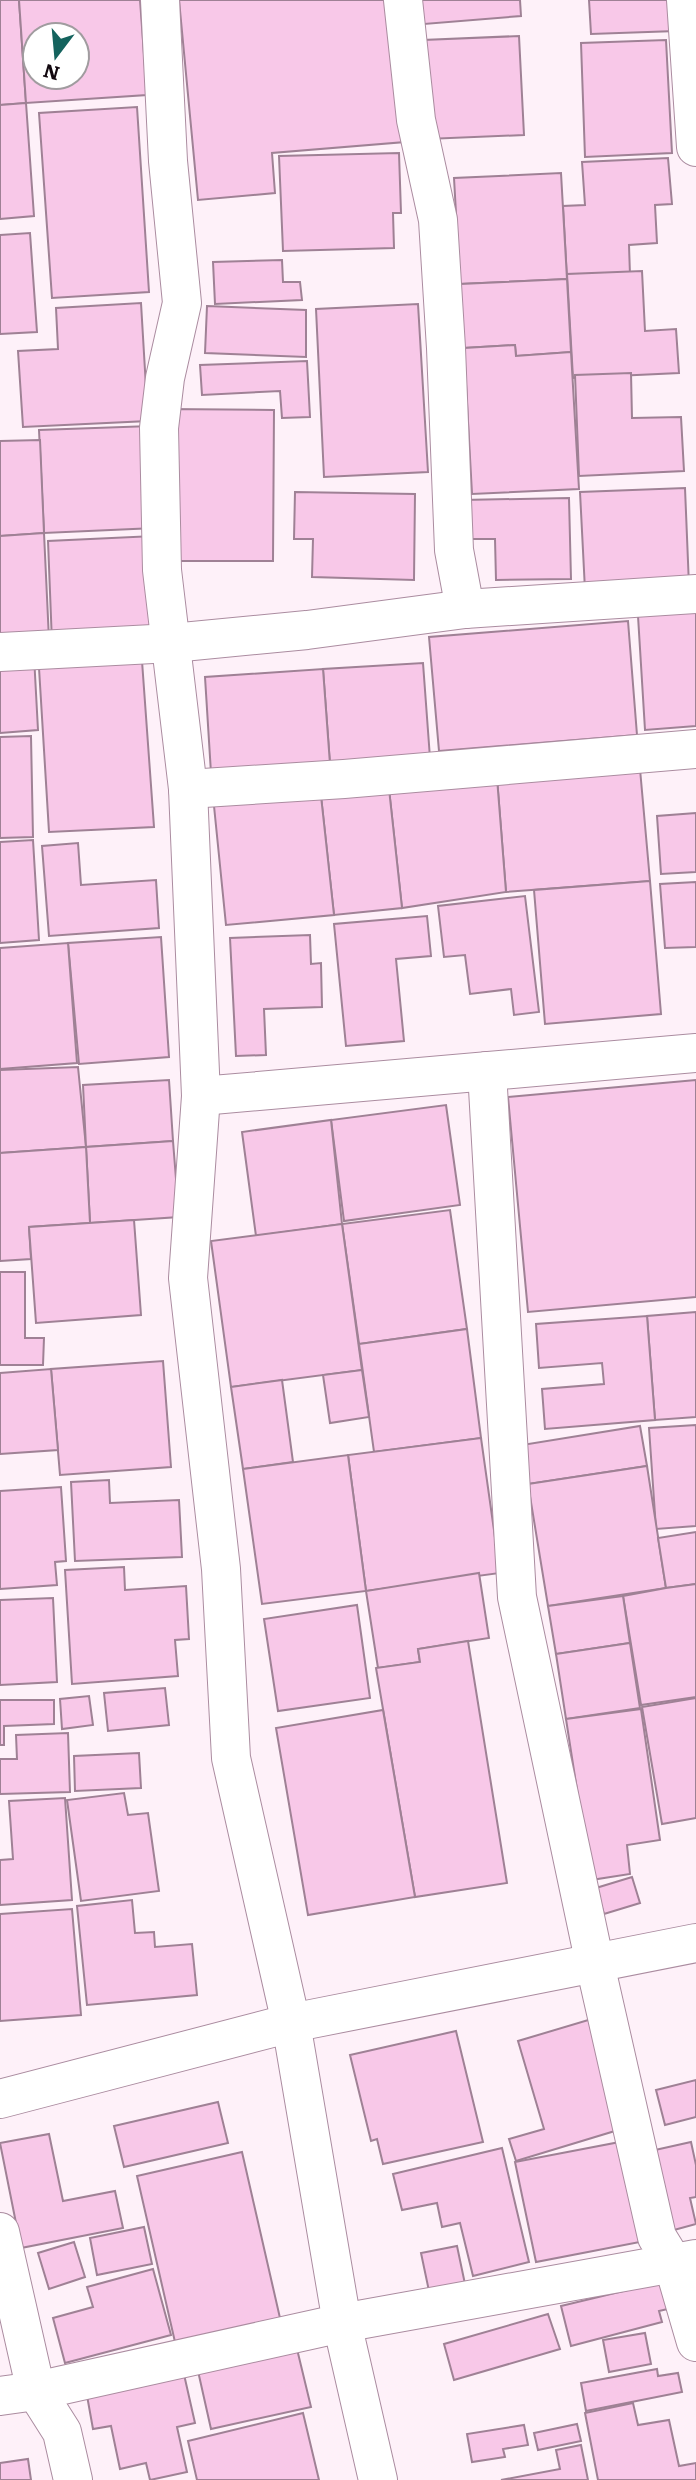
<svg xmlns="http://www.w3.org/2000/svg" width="696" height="2480" font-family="Literata,serif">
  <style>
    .building { fill: #f8c8e8; stroke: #9f8195; stroke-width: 2; fill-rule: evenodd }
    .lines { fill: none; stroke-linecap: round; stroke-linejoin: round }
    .minor-casing { stroke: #ab8ca0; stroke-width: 40 }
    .minor { stroke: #fff; stroke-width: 38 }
  </style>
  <rect width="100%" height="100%" fill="#fef1f9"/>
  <g class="building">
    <polygon points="0,0 19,0 26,103 0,105"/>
    <path d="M19,0H140L147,95L26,103ZM35,35H77V77H35Z"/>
    <polygon points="179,0 392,0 405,142 272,153 275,193 198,200"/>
    <polygon points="410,0 520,0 521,16 412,25"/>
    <polygon points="589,0 675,0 676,31 591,34"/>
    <polygon points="519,36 524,135 427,139 423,40"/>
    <polygon points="666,40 672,153 585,157 581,43"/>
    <polygon points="26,103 34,216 0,219 0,105"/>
    <polygon points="137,107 149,292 52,298 39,113"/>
    <polygon points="399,153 401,213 393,213 394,248 283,251 279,156"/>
    <polygon points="668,158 672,204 655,205 657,243 629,245 630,275 567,279 563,206 585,205 582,162"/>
    <polygon points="561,173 567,279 460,284 454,178"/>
    <polygon points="30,233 37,332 0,334 0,235"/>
    <polygon points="282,260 283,282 300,282 302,300 215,304 213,262"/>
    <polygon points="642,271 645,331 676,329 679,373 573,378 567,274"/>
    <polygon points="567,279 571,352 516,356 515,345 464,348 460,284"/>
    <polygon points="141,303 148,421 23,427 18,351 58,349 56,308"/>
    <polygon points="418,304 428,472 324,477 316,309"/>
    <polygon points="207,306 306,310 306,357 205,353"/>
    <polygon points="515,345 516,356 571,352 579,489 472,494 464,348"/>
    <polygon points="307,361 310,417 282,418 280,391 202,395 200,365"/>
    <polygon points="631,373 632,418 681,417 684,471 579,476 575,375"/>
    <polygon points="166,409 274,410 273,561 165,561"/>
    <polygon points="151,426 155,528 44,533 39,430"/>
    <polygon points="40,440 44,533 0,536 0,441"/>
    <polygon points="685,488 689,586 585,590 580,492"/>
    <polygon points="295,492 415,494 414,580 312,577 313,539 294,539"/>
    <polygon points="569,498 571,579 496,580 495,539 463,539 462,500"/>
    <polygon points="44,533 49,640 0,642 0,536"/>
    <polygon points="154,536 159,638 52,643 48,541"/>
    <polygon points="696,612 696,726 645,730 638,616"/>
    <polygon points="628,621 637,735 439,751 429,637"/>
    <polygon points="34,656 38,730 0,733 0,658"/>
    <polygon points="142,661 154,827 49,832 39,668"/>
    <polygon points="423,663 430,758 330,764 323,669"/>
    <polygon points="323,669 330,764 211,773 205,677"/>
    <polygon points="31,736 33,837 0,838 0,737"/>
    <polygon points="640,769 650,881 506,892 497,778"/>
    <polygon points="497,778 506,892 402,908 389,789"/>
    <polygon points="389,789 402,908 334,915 321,796"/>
    <polygon points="321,796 334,915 226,925 214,806"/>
    <polygon points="696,813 696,872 661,874 657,816"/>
    <polygon points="33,840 39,940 0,943 0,842"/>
    <polygon points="78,843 81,885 156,880 159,928 49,936 42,846"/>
    <polygon points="650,881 661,1014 545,1024 534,890"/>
    <polygon points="696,882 696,947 665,948 660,884"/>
    <polygon points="525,896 539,1012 514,1015 511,989 470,994 465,955 444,957 438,906"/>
    <polygon points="427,916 431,956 396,959 404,1041 346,1046 334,924"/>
    <polygon points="310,935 311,964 321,963 322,1007 264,1009 266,1055 236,1056 230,938"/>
    <polygon points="161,937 169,1057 79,1064 68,943"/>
    <polygon points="68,943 77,1063 0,1069 0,948"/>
    <polygon points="78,1067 86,1147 0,1153 0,1070"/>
    <polygon points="169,1080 173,1141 86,1147 83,1085"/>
    <polygon points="696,1080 696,1297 528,1312 508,1097"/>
    <polygon points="446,1105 460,1205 344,1221 331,1120"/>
    <polygon points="331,1120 342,1224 256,1236 242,1132"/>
    <polygon points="173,1141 179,1217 90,1223 86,1147"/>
    <polygon points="86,1147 90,1223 29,1227 31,1259 0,1261 0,1153"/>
    <polygon points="450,1210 467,1329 359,1344 342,1224"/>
    <polygon points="134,1220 141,1315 36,1323 29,1227"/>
    <polygon points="342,1224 362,1370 231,1387 211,1241"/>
    <polygon points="0,1272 25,1272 25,1338 44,1338 43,1365 0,1365"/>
    <polygon points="696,1312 696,1417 655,1420 647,1316"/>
    <polygon points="647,1316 655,1420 545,1429 542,1389 604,1384 602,1363 539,1368 536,1324"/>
    <polygon points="467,1329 481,1438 374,1452 359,1344"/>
    <polygon points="163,1361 171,1467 60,1475 51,1369"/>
    <polygon points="51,1369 58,1450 0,1454 0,1373"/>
    <polygon points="362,1370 369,1417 330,1423 323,1375"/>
    <polygon points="282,1380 293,1462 243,1469 231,1387"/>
    <polygon points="696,1425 696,1526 656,1529 649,1428"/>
    <polygon points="640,1426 647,1466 528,1484 522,1445"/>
    <polygon points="481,1438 500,1573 366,1591 348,1455"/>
    <polygon points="348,1455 366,1591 262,1604 243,1469"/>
    <polygon points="647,1466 666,1588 548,1606 528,1484"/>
    <polygon points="109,1480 110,1503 179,1500 182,1557 75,1561 71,1482"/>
    <polygon points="61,1487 66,1561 55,1562 57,1585 0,1589 0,1491"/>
    <polygon points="696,1532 696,1584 666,1588 658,1538"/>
    <polygon points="124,1567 125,1590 186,1586 189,1639 175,1640 178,1676 72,1684 65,1570"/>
    <polygon points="479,1573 489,1638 418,1649 420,1662 378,1668 366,1591"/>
    <polygon points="696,1584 696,1697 641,1705 623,1596 666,1588"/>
    <polygon points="623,1596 630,1643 556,1654 548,1606"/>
    <polygon points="53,1598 57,1682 0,1685 0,1600"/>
    <polygon points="357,1605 370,1698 278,1711 264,1619"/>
    <polygon points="468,1641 507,1883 415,1897 376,1668 420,1662 418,1649"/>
    <polygon points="630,1643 640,1708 566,1719 556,1654"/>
    <polygon points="165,1688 169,1725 108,1731 104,1693"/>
    <polygon points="89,1696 93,1725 62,1729 60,1699"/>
    <polygon points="696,1698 696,1818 662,1824 642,1707"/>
    <polygon points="0,1700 54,1700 54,1724 4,1726 4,1745 0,1745"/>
    <polygon points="641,1709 660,1840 627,1845 630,1874 591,1880 566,1719"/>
    <polygon points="383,1710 415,1897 308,1915 276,1728"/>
    <polygon points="68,1733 70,1792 0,1794 0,1759 17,1759 16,1735"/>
    <polygon points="139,1753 141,1788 75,1791 74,1756"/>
    <polygon points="124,1793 128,1815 148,1813 159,1891 81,1901 67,1800"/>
    <polygon points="65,1798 72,1900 0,1905 0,1860 13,1859 9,1801"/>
    <polygon points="632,1877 640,1903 604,1914 596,1888"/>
    <polygon points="132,1900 135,1933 154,1932 155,1947 192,1944 197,1995 87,2005 77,1906"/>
    <polygon points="72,1909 81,2015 0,2021 0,1914"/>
    <polygon points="595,2018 628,2127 516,2161 509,2139 544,2129 518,2041"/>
    <polygon points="456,2031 483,2142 383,2164 377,2139 371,2141 350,2055"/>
    <polygon points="696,2080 696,2117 665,2125 656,2090"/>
    <polygon points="218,2102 228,2143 124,2167 114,2126"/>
    <polygon points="49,2134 63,2201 115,2191 123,2228 21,2248 0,2143"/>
    <polygon points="625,2141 645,2241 536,2262 515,2162"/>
    <polygon points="691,2142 696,2165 696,2197 690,2198 696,2224 674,2230 655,2150"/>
    <polygon points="502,2148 529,2262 473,2276 460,2223 442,2227 437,2203 402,2210 393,2174"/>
    <polygon points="242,2152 280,2318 175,2342 137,2176"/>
    <polygon points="144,2227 152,2264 97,2275 90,2238"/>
    <polygon points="74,2242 85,2277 49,2289 38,2253"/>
    <polygon points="457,2246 465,2284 429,2291 421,2253"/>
    <polygon points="153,2269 171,2335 65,2363 53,2318 93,2307 87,2287"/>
    <polygon points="665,2281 672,2308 659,2311 662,2322 571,2346 561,2306"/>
    <polygon points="548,2314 560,2349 454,2380 444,2344"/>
    <polygon points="645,2333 651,2364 609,2372 603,2340"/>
    <polygon points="297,2349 311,2407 211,2429 198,2371"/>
    <polygon points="657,2369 658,2376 678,2373 682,2392 586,2411 581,2383"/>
    <polygon points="183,2370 195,2423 177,2427 187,2472 150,2480 146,2463 120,2469 111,2426 93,2429 86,2390"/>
    <polygon points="633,2403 638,2425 669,2420 679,2466 696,2463 696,2480 598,2480 585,2413"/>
    <polygon points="303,2413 319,2480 197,2480 188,2441"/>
    <polygon points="577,2424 581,2441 538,2450 534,2433"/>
    <polygon points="524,2425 528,2445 503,2449 505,2457 472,2462 467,2434"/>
    <polygon points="581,2445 588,2480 501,2480 560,2469 556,2450"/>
    <polygon points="28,2459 31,2480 0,2480 0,2463"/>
  </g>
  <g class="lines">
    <g class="minor-casing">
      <g id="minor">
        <polyline points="160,0 168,161 182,303 165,378 159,428 162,570 188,789 201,1096 188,1278 221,1569 231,1758 291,2023 342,2323 378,2480"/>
        <polyline points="403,0 416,120 438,220 446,348 454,550 465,609"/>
        <polyline points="686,0 696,147"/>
        <polyline points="0,652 172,643 307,630 465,609 696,594"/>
        <polyline points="188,789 344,779 696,749"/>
        <polyline points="487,1071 517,1597 595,1964 657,2237 673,2263 696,2342"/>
        <polyline points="201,1096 696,1053"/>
        <polyline points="0,2099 291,2023 696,1943"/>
        <polyline points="0,2232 36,2391 62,2432 73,2480"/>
        <polyline points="0,2396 36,2391 342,2323 696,2259"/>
      </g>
    </g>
    <use href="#minor" class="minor"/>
  </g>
  <g transform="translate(56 56) rotate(196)"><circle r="33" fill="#ffffff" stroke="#a09c9f" stroke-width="2"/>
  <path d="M0-5L12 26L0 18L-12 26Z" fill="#14635e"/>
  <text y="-10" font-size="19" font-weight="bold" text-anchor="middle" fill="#12080f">N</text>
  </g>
</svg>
